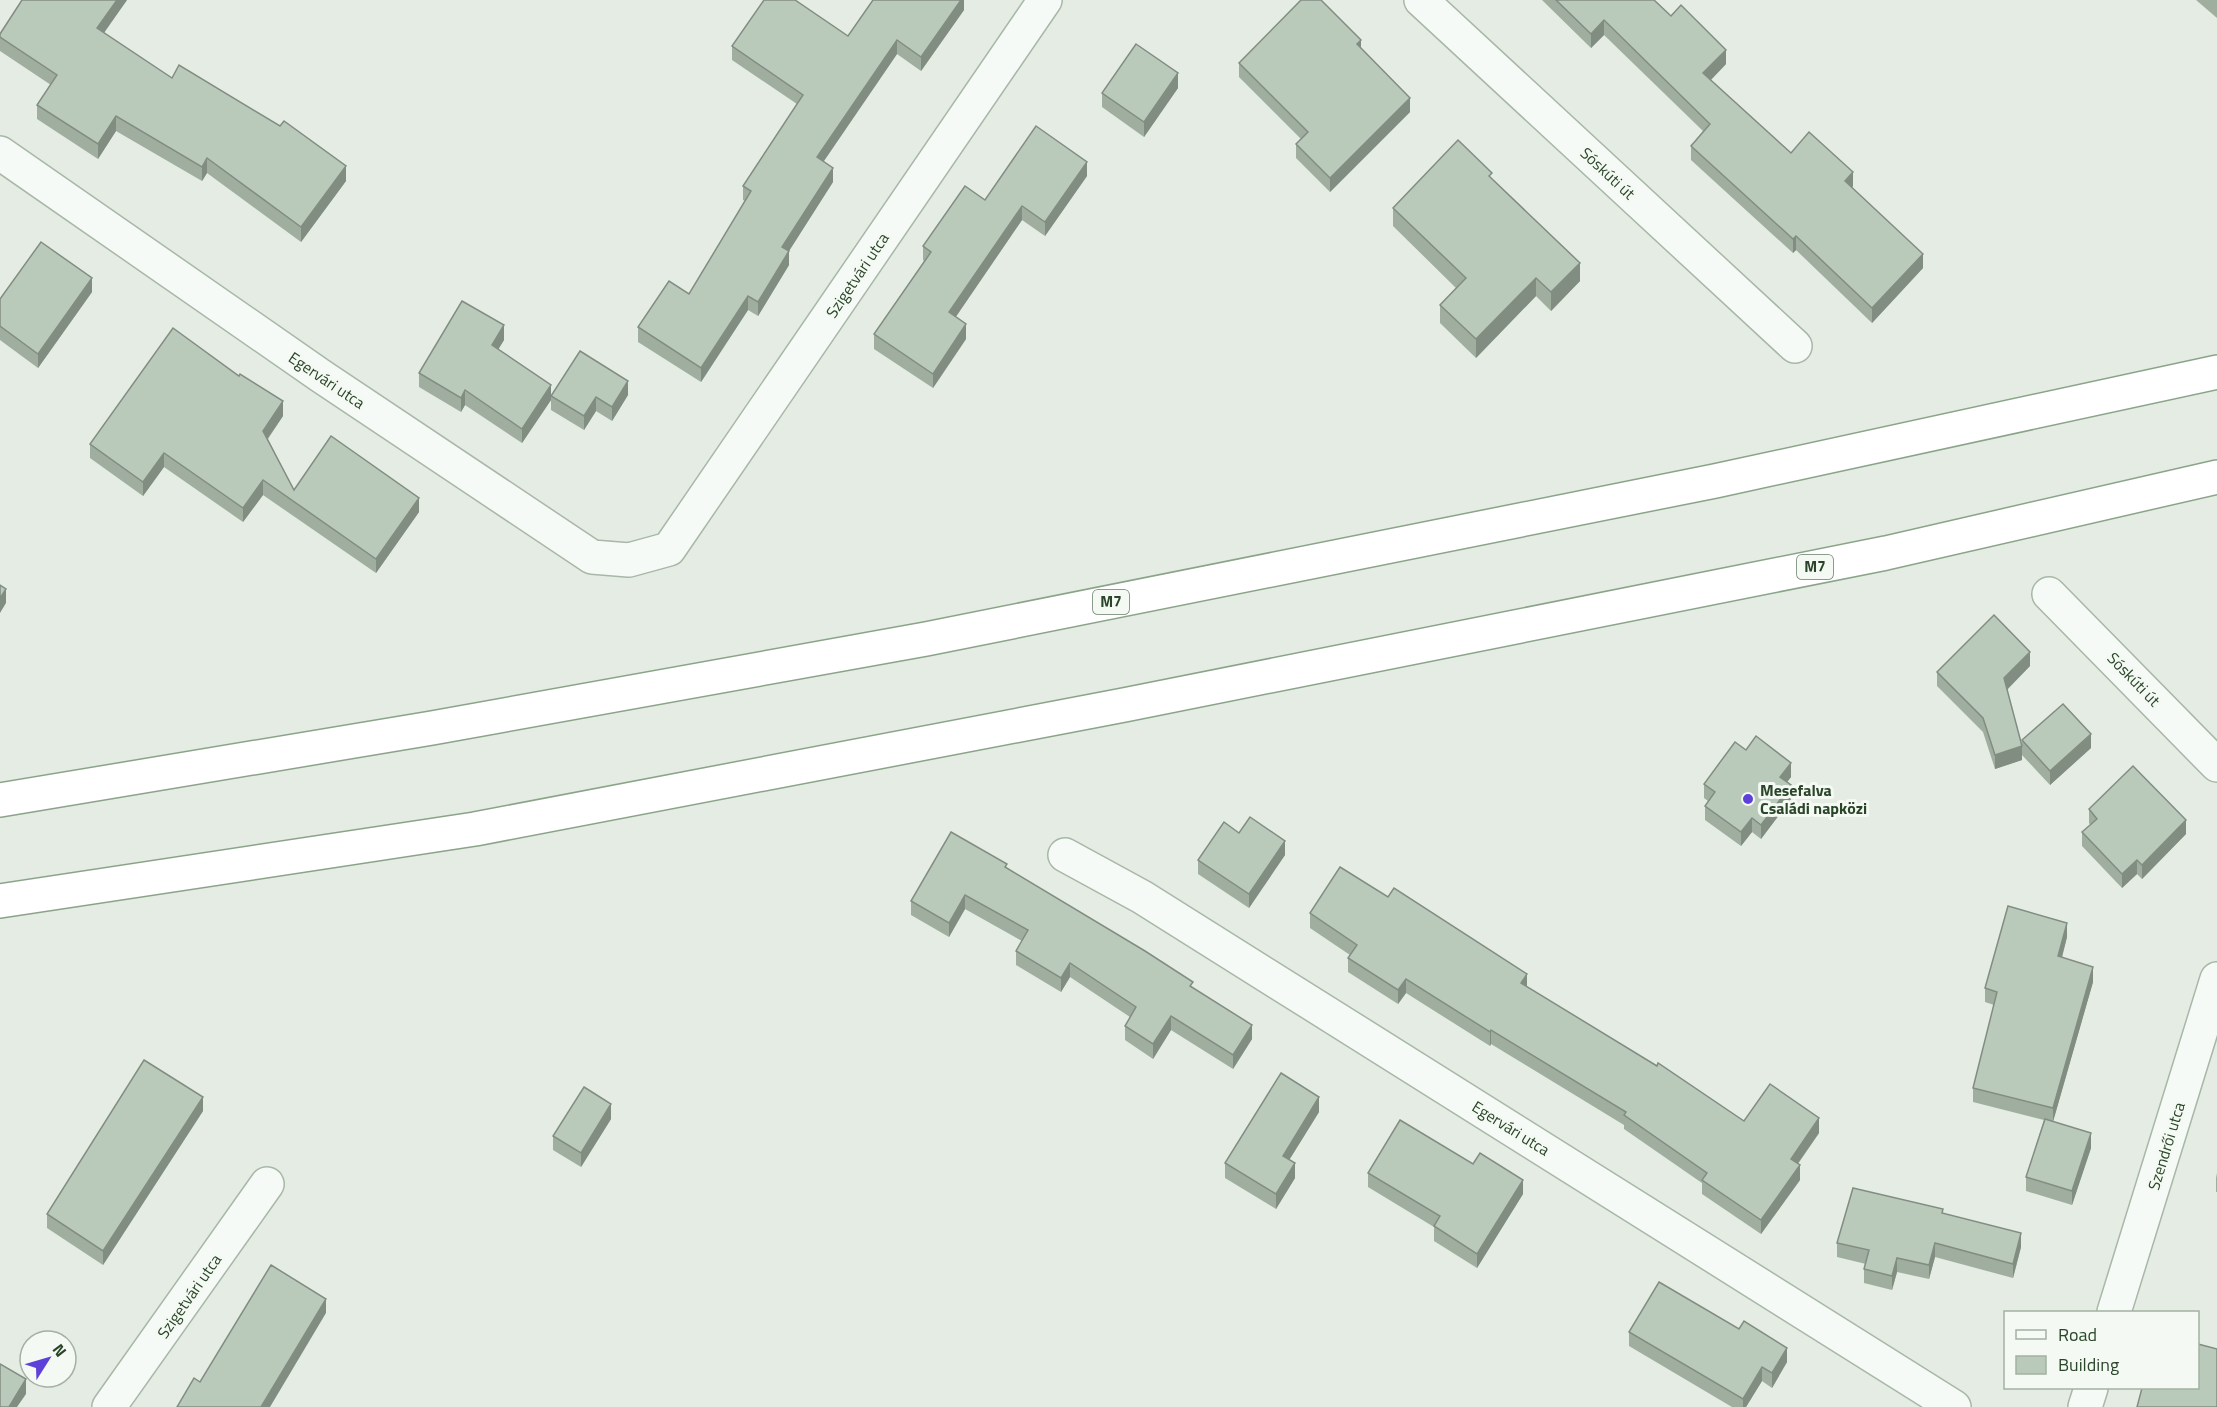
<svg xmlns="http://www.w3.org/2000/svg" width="2217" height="1407" font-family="'Titillium Web',sans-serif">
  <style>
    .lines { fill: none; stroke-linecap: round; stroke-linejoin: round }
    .minor-casing { stroke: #a8b7a7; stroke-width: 36 }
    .motorway-casing { stroke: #8ba489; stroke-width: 36 }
    .minor { stroke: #f6faf6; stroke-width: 33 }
    .motorway { stroke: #fff; stroke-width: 33 }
    .wall { fill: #a0aea0 }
    .shaded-wall { fill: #828d82 }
    .building { fill: #bacaba; stroke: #828d82; stroke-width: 1.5 }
    .poi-dot { fill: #5d41d8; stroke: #f4f9f3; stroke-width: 2 }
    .labels { text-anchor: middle; stroke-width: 6; stroke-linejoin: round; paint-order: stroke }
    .shield { fill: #f4f9f3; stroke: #677c66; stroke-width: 1.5 }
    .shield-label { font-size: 15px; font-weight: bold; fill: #2a4629 }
    .street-label { font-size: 16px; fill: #2a4629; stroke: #f4f9f3 }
    .poi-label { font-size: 16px; font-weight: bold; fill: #2a4629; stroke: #f4f9f3; text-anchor: start }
  </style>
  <rect width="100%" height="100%" fill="#e4ece3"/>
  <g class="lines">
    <g class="minor-casing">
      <g id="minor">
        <polyline points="1421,0 1795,346"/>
        <polyline points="0,153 321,376 592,557 629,560 669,549 1045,0"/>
        <polyline points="2049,594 2217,765"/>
        <polyline points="1065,855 1142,897 1954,1407"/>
        <polyline points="2114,1312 2217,979"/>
        <polyline points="109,1407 267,1184"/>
        <polyline points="2085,1407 2091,1388"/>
      </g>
    </g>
    <g class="motorway-casing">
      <g id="motorway">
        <polyline points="0,800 432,728 926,639 1715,481 2217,372"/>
        <polyline points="0,901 475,829 1124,705 1886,553 2217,477"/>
      </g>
    </g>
    <use href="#minor" class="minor"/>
    <use href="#motorway" class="motorway"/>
  </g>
  <g class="wall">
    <polygon points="127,0 103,33 172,78 346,181 301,242 207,173 202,181 116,131 98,159 37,119 37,105 51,85 0,51 0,34"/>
    <polygon points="964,0 964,10 921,71 897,54 824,161 833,182 789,251 789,265 758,316 748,310 701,382 638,342 638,327 689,294 745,201 743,200 743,186 797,104 732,60 732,46 848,36"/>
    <polygon points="1542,0 1654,0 1671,16 1726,64 1711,80 1791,153 1853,186 1852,188 1923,268 1872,323 1796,250 1793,253 1691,160 1691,146 1703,131 1604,35 1591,48"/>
    <polygon points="2196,0 2217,0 2217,18"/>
    <polygon points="1361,49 1410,112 1330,192 1296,158 1296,144 1301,139 1239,77 1239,63"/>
    <polygon points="1178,88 1144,137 1102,107 1102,93"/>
    <polygon points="1087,176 1045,236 1022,220 955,317 966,339 933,388 874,349 874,334 924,261 923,260 923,246 985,200"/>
    <polygon points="1492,179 1580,281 1551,311 1536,296 1476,358 1440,323 1440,305 1456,288 1393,226 1393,208"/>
    <polygon points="92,292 38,368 0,340 0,299"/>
    <polygon points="504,340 498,349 551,400 522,443 465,405 461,412 419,387 419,373"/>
    <polygon points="628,395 612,421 596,411 584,430 551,410 551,396"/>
    <polygon points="283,416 268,439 294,490 419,512 376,573 263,495 243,522 164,467 143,496 90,458 90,444"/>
    <polygon points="2030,666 2007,689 2022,745 2022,740 2091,748 2050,785 2022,755 2022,760 1995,769 1983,732 1937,686 1937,672"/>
    <polygon points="1746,750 1791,777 1787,782 1791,799 1761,839 1752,832 1741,846 1705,820 1705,806 1708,801 1704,798 1704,784"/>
    <polygon points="2089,809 2186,834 2142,879 2137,874 2122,888 2082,846 2082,832 2090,825 2089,823"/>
    <polygon points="1239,833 1285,855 1249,908 1198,874 1198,860"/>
    <polygon points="1007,868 1193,988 1252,1039 1233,1069 1171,1030 1153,1059 1125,1040 1125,1026 1130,1017 1070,977 1061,992 1016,965 1016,951 1022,941 965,909 949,937 911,915 911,901"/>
    <polygon points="1310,913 1527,987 1744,1121 1819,1133 1798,1164 1800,1180 1761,1234 1702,1194 1702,1183 1624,1129 1624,1125 1491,1044 1490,1046 1406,993 1398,1004 1348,972 1348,958 1350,955 1310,928"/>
    <polygon points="2067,937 2062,958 2093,982 2053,1121 2091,1148 2072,1205 2026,1191 2026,1177 2044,1120 1973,1102 1973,1088 1994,1005 1985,1002 1985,988"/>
    <polygon points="203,1111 103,1265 47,1228 47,1214"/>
    <polygon points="1319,1112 1289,1160 1295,1178 1276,1209 1225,1178 1225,1163"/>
    <polygon points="611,1119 581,1167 553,1150 553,1136"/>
    <polygon points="1368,1173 1523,1194 1477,1268 1434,1241 1434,1227 1368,1187"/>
    <polygon points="2217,1173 2217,1192 2216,1192 2216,1178"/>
    <polygon points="1943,1213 2021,1247 2013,1278 1935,1257 1929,1279 1897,1272 1892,1290 1864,1283 1864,1269 1866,1264 1837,1257 1837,1243"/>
    <polygon points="1739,1329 1787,1362 1772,1388 1762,1381 1746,1407 1732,1407 1629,1346 1629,1332"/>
  </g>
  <g class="shaded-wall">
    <polygon points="117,0 127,0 97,43 97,28"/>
    <polygon points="961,0 964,0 964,10 921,71 921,57"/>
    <polygon points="1604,20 1604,35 1591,48 1591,34"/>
    <polygon points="897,40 897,54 817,171 817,157"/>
    <polygon points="1361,40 1361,54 1357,44"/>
    <polygon points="1726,50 1726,64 1703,88 1703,73"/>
    <polygon points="1178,73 1178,88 1144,137 1144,122"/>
    <polygon points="1410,98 1410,112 1330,192 1330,178"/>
    <polygon points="116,116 116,131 98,159 98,144"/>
    <polygon points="207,158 207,173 202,181 202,167"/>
    <polygon points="1087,162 1087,176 1045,236 1045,222"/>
    <polygon points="346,166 346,181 301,242 301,227"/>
    <polygon points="833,168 833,182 789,251 789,265 758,316 758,302 782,247"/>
    <polygon points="1853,172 1853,186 1845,195 1845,181"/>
    <polygon points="1022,206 1022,220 949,327 949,312"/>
    <polygon points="1796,236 1796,250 1793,253 1793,239"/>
    <polygon points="1923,254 1923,268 1872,323 1872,308"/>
    <polygon points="1580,263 1580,281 1551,311 1551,292"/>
    <polygon points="92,278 92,292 38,368 38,354"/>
    <polygon points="1536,278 1536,296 1476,358 1476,339"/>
    <polygon points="748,296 748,310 701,382 701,368"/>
    <polygon points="966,324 966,339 933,388 933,374"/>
    <polygon points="504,325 504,340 492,360 492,345"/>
    <polygon points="628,381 628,395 612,421 612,407"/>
    <polygon points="551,385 551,400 522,443 522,429"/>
    <polygon points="465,390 465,405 461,412 461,398"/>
    <polygon points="596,397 596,411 584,430 584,416"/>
    <polygon points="283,401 283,416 263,445 263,431"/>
    <polygon points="164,453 164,467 143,496 143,482"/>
    <polygon points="263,480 263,495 243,522 243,508"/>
    <polygon points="419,498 419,512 376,573 376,559"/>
    <polygon points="6,589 6,603 0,613 0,598"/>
    <polygon points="2030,652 2030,666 2004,693 2004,678"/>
    <polygon points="2091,734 2091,748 2050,785 2050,771"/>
    <polygon points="2022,746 2022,760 1995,769 1995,755"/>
    <polygon points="1791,763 1791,777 1780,791 1780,777"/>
    <polygon points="1791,785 1791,799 1761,839 1761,825"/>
    <polygon points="1752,818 1752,832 1741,846 1741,832"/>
    <polygon points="2186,820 2186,834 2142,879 2142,865"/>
    <polygon points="1285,841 1285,855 1249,908 1249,894"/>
    <polygon points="2137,860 2137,874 2122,888 2122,874"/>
    <polygon points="965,895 965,909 949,937 949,923"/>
    <polygon points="2067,923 2067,937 2058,971 2058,956"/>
    <polygon points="1070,963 1070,977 1061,992 1061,978"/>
    <polygon points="2093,967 2093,982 2053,1122 2053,1108"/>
    <polygon points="1527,974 1527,989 1521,983"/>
    <polygon points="1406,979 1406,993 1398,1004 1398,990"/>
    <polygon points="1171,1016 1171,1030 1153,1059 1153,1044"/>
    <polygon points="1252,1025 1252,1039 1233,1069 1233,1055"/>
    <polygon points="1491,1030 1491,1044 1490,1046 1490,1032"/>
    <polygon points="203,1097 203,1111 103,1265 103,1251"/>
    <polygon points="1319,1097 1319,1112 1283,1170 1283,1156"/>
    <polygon points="611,1104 611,1119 581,1167 581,1153"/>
    <polygon points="1819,1118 1819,1133 1791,1173 1791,1159"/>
    <polygon points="2091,1133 2091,1148 2072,1205 2072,1191"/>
    <polygon points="1295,1163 1295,1178 1276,1209 1276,1194"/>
    <polygon points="1800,1165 1800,1180 1761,1234 1761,1220"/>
    <polygon points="1523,1180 1523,1194 1477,1268 1477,1254"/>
    <polygon points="2021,1233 2021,1247 2013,1278 2013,1264"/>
    <polygon points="1935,1243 1935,1257 1929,1279 1929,1265"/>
    <polygon points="1897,1258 1897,1272 1892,1290 1892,1276"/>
    <polygon points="326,1299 326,1313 270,1407 261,1407"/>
    <polygon points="1787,1348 1787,1362 1772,1388 1772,1373"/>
    <polygon points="1762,1367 1762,1381 1746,1407 1743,1407 1743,1399"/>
    <polygon points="26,1379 26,1394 17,1407 9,1407"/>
  </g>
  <g class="building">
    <polygon points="22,0 117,0 97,28 172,78 179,65 280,126 284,121 346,166 301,227 207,158 202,167 116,116 98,144 37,105 57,75 0,37 0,34"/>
    <polygon points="764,0 795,0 848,36 873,0 961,0 921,57 897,40 817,157 833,168 782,247 789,251 758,302 748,296 701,368 638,327 669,281 689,294 751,191 743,186 803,95 732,46"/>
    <polygon points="1301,0 1321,0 1361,40 1357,44 1410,98 1330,178 1296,144 1308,132 1239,63"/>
    <polygon points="1556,0 1654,0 1671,16 1681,5 1726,50 1703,73 1791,153 1809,132 1853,172 1845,181 1923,254 1872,308 1796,236 1793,239 1691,146 1710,124 1604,20 1591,34"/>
    <polygon points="1136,44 1178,73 1144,122 1102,93"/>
    <polygon points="1036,126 1087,162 1045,222 1022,206 949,312 966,324 933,374 874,334 931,252 923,246 965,186 985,200"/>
    <polygon points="1458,140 1492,173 1489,176 1580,263 1551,292 1536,278 1476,339 1440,305 1466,278 1393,208"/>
    <polygon points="41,242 92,278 38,354 0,326 0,299"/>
    <polygon points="462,301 504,325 492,345 551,385 522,429 465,390 461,398 419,373"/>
    <polygon points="173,328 239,376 240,374 283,401 263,431 294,490 331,436 419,498 376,559 263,480 243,508 164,453 143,482 90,444"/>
    <polygon points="580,351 628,381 612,407 596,397 584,416 551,396"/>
    <polygon points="0,585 6,589 0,598"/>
    <polygon points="1994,615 2030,652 2004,678 2022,746 1995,755 1983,718 1937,672"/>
    <polygon points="2063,704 2091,734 2050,771 2022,740"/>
    <polygon points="1756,736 1791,763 1780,777 1791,785 1761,825 1752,818 1741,832 1705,806 1715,792 1704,784 1735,742 1746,750"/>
    <polygon points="2133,766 2186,820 2142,865 2137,860 2122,874 2082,832 2097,819 2089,809"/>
    <polygon points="1250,817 1285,841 1249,894 1198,860 1224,822 1239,833"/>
    <polygon points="951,832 1007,864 1005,867 1145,951 1193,982 1190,986 1252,1025 1233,1055 1171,1016 1153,1044 1125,1026 1136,1007 1070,963 1061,978 1016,951 1028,930 965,895 949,923 911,901"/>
    <polygon points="1340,867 1388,897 1394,888 1527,974 1521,983 1657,1066 1658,1063 1744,1121 1770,1084 1819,1118 1791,1159 1800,1165 1761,1220 1702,1180 1707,1173 1624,1115 1626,1112 1491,1030 1490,1032 1406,979 1398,990 1348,958 1357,945 1310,913"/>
    <polygon points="2008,906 2067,923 2058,956 2093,967 2053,1108 1973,1088 1997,992 1985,988"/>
    <polygon points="144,1060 203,1097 103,1251 47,1214"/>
    <polygon points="1281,1073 1319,1097 1283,1156 1295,1163 1276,1194 1225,1163"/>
    <polygon points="584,1087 611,1104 581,1153 553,1136"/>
    <polygon points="2045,1119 2091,1133 2072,1191 2026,1177"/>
    <polygon points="1400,1120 1473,1164 1480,1153 1523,1180 1477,1254 1434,1226 1440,1216 1368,1173"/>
    <polygon points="1853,1188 1943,1209 1942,1213 2021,1233 2013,1264 1935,1243 1929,1265 1897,1258 1892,1276 1864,1269 1869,1250 1837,1243"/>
    <polygon points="271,1265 326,1299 261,1407 177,1407 194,1378 200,1382"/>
    <polygon points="1659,1282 1739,1329 1744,1321 1787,1348 1772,1373 1762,1367 1743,1399 1629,1332"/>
    <polygon points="2198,1344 2217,1349 2217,1407 2137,1407 2142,1388 2198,1388"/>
    <polygon points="0,1364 26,1379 9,1407 0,1407"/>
  </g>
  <circle class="poi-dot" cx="1748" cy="799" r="6"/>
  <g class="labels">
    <g class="shield">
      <rect x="1797" y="555" width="36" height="24" rx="4.5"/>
      <rect x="1093" y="590" width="36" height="24" rx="4.5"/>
    </g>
    <g class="shield-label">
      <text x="1815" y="572">M7</text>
      <text x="1111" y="607">M7</text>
    </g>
    <g class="street-label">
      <text transform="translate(1608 173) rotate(43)" y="6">Sóskúti út</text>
      <text transform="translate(857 275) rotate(-56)" y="6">Szigetvári utca</text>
      <text transform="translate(327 380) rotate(34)" y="6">Egervári utca</text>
      <text transform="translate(2134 679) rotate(46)" y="6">Sóskúti út</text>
      <text transform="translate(1511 1128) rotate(32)" y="6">Egervári utca</text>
      <text transform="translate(2166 1146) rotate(-73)" y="6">Szendrői utca</text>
      <text transform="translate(189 1296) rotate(-55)" y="6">Szigetvári utca</text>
    </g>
    <g class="poi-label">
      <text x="1760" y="796">Mesefalva<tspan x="1760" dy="18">Családi napközi</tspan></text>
    </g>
  </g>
  <rect x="2004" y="1311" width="195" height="78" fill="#f4f9f3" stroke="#a3b1a2" stroke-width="1.5"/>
  <rect x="2016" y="1330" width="30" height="9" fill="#f6faf6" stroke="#a3b1a2" stroke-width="1.5"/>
  <text x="2058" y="1341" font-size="18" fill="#2a4629">Road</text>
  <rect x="2016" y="1356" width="30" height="18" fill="#bacaba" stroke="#a3b1a2" stroke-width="1.5"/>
  <text x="2058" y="1371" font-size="18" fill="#2a4629">Building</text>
  <g transform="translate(48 1359) rotate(53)"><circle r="28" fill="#f4f9f3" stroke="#a3b1a2" stroke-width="1.5"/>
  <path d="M0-4.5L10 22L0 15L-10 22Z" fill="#5d41d8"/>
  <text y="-9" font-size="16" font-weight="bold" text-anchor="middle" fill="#2a4629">N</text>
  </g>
</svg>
